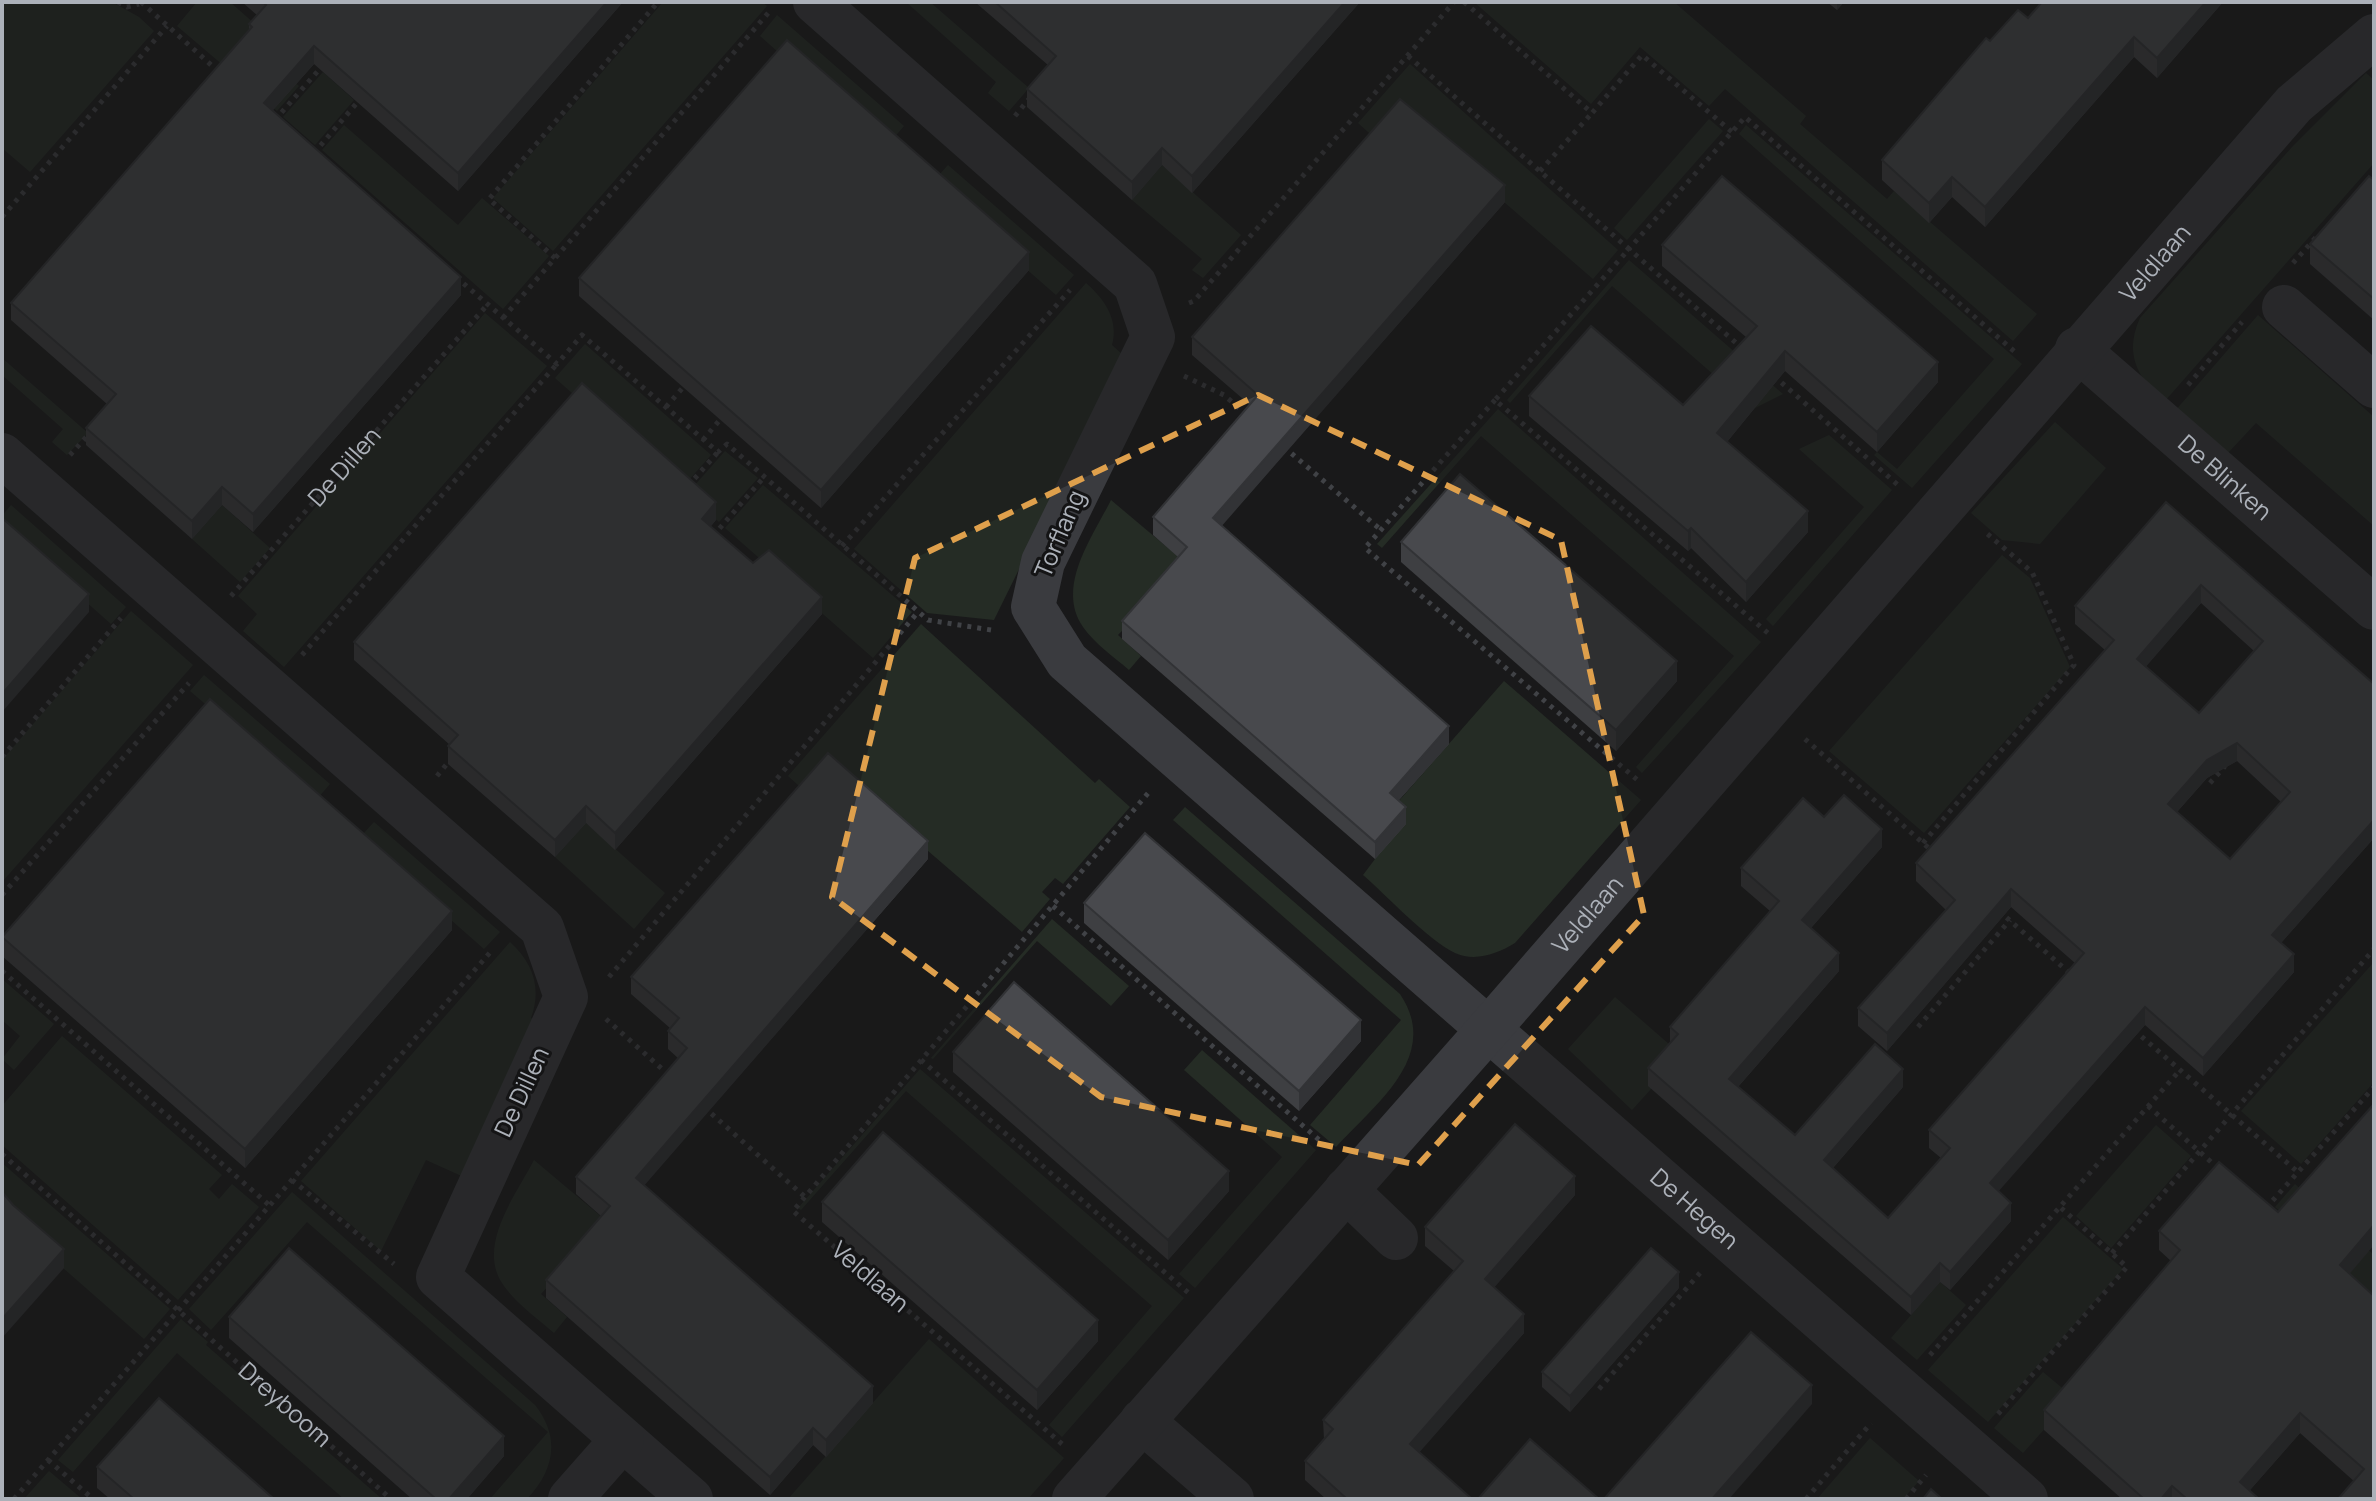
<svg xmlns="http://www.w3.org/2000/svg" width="2376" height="1501" font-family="Manrope,sans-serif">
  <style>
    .green { fill: #252c25 }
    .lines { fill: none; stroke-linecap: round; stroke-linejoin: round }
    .path { stroke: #404246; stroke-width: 5; stroke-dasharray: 4 6; stroke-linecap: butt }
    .minor { stroke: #3a3b3f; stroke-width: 44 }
    .wall { fill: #3e3f42; fill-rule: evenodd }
    .shaded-wall { fill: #323336 }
    .building { fill: #48494d; stroke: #323336; stroke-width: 2; fill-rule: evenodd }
    .marked { fill: none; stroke: #dfa04c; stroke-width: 6; stroke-dasharray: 16 10; stroke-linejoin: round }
    .labels { text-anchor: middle; stroke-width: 6; stroke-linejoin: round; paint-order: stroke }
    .street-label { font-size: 24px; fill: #acb1b9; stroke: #141415 }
  </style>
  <rect width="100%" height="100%" fill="#19191a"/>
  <g class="green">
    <polygon points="2,2 112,2 139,17 154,31 30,172 2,148"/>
    <polygon points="197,2 230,2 264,32 253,46 299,86 277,111 177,26"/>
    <polygon points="663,2 762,2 767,6 553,251 493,198"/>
    <polygon points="906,2 930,2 1029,88 1009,111 988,93 996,82"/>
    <polygon points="1474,2 1674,2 1806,116 1800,124 1887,199 1894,191 2037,314 2013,341 1725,89 1709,106 1640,47 1591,104"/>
    <polygon points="777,15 904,126 886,147 895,135 881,122 786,59 760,36"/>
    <polygon points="1410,64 1618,250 1593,279 1504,202 1378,141 1358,123"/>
    <polygon points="323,72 354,100 315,145 283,117"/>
    <path d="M2366,73L2374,80V163L2164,402C2137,377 2124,354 2140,318L2293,146Z"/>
    <polygon points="1709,119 1723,131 1627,240 1614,228"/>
    <polygon points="344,125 458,225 482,198 549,256 503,309 322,150"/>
    <polygon points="1746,125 2022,364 1912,488 1874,455 1877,452 1897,469 1994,359 1739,134"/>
    <polygon points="948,165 1074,275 1056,295 930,185"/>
    <polygon points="1162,165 1241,235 1203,278 1192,270 1202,259 1132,200"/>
    <polygon points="1629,260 1783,394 1753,409 1612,286 1510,403 1507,400"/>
    <path d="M1086,283C1104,299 1119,319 1112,345L1123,355L1122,360L994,620L927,613L854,549Z"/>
    <polygon points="485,313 547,366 284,667 243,631 257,614 238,596"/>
    <polygon points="2258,315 2374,417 2374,526 2256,423 2227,454 2175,411"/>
    <polygon points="585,344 711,455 681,489 555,378"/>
    <polygon points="2,358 88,433 67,455 52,442 63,429 2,375"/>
    <polygon points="1498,409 1761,642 1642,773 1636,767 1734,656 1481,436 1382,548 1377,544"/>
    <polygon points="2055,422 2106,468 2040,544 2002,540 1971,513"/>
    <polygon points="1829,435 1892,490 1773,626 1766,619 1864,507 1799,449"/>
    <polygon points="725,451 758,478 719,522 687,494"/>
    <polygon points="763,485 912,612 873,658 725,528"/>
    <path d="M1111,500L1187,564L1118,635L1141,656L1129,670C1114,657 1095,644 1083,627C1055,587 1093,536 1111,500Z"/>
    <polygon points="11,505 126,607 111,624 2,527 2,516"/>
    <polygon points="222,505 270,548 240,582 192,539"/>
    <polygon points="2002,555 2030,578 2070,667 1924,833 1829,751"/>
    <polygon points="131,611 193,665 2,882 2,760"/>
    <polygon points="921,624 1095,783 1099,779 1130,807 1063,884 1055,878 1042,892 1050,899 1022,932 848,782 808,794 788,776"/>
    <polygon points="204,675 330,784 317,799 190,691"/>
    <path d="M1504,681L1641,800L1515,943C1497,954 1475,962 1455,953C1429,941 1386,895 1363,875L1375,859L1390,811Z"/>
    <path d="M1185,807L1400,994C1442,1056 1375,1104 1336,1147L1310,1125L1401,1020L1173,820Z"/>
    <polygon points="374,822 500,932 484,949 391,867 353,845"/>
    <polygon points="586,823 665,893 634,929 555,857"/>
    <polygon points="1052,919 1129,986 1111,1006 1037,941 933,1059 931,1058"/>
    <path d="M510,942C533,963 542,988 531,1018L542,1023L466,1178L426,1160L381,1251L301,1181Z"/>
    <polygon points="2374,962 2374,1082 2301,1164 2241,1111"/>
    <polygon points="2,979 54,1024 14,1070 2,1059 20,1036 2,1020"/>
    <polygon points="1615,997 1670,1045 1651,1089 1632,1110 1568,1049"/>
    <polygon points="62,1036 222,1175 209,1189 219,1199 232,1184 259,1207 178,1300 2,1145 2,1106"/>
    <polygon points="1202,1050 1316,1150 1195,1288 1179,1274 1282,1157 1184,1070"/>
    <polygon points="920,1069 1184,1298 1062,1437 1049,1425 1152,1306 906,1091 801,1210 798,1208"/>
    <polygon points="2156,1125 2191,1156 2111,1248 2076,1216"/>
    <path d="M534,1160L610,1224L586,1244L541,1294L567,1317L554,1333C537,1318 517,1304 504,1286C475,1247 516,1195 534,1160Z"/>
    <polygon points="2,1163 170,1309 144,1339 13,1224 2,1206"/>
    <polygon points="2295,1184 2374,1255 2374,1295 2275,1207"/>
    <path d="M292,1192L535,1405C561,1438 554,1470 527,1499H490L548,1432L307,1222L211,1330L189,1309Z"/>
    <polygon points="2063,1217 2123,1269 1988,1422 1928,1370"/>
    <polygon points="1940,1282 1966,1305 1917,1360 1891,1338"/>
    <polygon points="181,1319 208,1342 206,1345 382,1499 344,1499 177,1353 73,1472 58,1460"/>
    <polygon points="929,1339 1064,1458 1028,1499 788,1499"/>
    <polygon points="2043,1372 2073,1397 2023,1453 1994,1428"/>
    <polygon points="1870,1438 1919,1481 1903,1499 1817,1499"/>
    <polygon points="49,1471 82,1499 24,1499"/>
  </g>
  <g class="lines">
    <g class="path">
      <polyline points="118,2 127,7 139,4"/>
      <polyline points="141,2 219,72"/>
      <polyline points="1464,2 1592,113 1642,55 1732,132"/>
      <polyline points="1408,56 1629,249 1495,400 1769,634"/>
      <polyline points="1015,116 1029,99"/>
      <polyline points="275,120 324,64"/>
      <polyline points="314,153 362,97"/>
      <polyline points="1540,171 1592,113"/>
      <polyline points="2,217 167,26"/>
      <polyline points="555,258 489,199 658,2"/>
      <polyline points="2293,263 2318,235"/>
      <polyline points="456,277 557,364 582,335 718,452 727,444 928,620 991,630"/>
      <polyline points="1189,303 1194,301 1454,2"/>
      <polyline points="503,318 770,11"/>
      <polyline points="1743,349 1629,249 1745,117 2015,352"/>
      <polyline points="1184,376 1224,395 1247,415"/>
      <polyline points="1774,376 1899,486"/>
      <polyline points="2188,385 2242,322"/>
      <polyline points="1495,400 1365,548 1641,783"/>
      <polyline points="666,407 686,384"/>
      <polyline points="703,440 723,416"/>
      <polyline points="1284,447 1381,530"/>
      <polyline points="70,455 90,433"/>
      <polyline points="688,486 718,452"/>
      <polyline points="713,536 764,477"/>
      <polyline points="842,546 1070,290"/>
      <path id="s1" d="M231,596L488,304"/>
      <polyline points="302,655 557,364"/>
      <polyline points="1805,739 1932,851"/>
      <polyline points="2,757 121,618"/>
      <polyline points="437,776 451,759"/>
      <polyline points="2210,783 2225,766"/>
      <polyline points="1923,843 2074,665 2032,572 1984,531"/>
      <polyline points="2,895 189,683"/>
      <polyline points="1053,906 1326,1146"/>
      <polyline points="1999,911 2073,976"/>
      <polyline points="2,971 269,1205"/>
      <polyline points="609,977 918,612"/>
      <polyline points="606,1019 670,1076"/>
      <polyline points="1918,1027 2010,920"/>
      <polyline points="2134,1030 2299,1173"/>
      <polyline points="921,1060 1192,1296"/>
      <polyline points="2148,1106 2219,1169"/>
      <polyline points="704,1107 805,1197"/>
      <path id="s2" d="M2,1154L391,1499"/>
      <polyline points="292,1180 394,1264"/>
      <polyline points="2266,1208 2374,1087"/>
      <polyline points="2112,1253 2374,949"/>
      <polyline points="1930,1355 2180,1070"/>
      <polyline points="1599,1389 1700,1273"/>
      <polyline points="1998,1414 2127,1267 2060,1207"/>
      <polyline points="1062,1444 793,1211 1149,792"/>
      <polyline points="48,1460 93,1499"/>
      <polyline points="14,1499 493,949"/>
      <polyline points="1806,1499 1871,1423"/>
      <polyline points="1906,1499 1926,1475"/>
    </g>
    <g class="minor">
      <path id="s3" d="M815,2L1135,284L1153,337L1043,562L1033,607L1067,661L2026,1499"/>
      <polyline points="2284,307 2374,386"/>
      <path id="s4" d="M2077,349L2374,608"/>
      <polyline points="2,455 542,928 566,997 438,1277 691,1499"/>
      <polyline points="1346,1190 1396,1238"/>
      <polyline points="1142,1421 1232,1499"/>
      <polyline points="570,1499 622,1440"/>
      <path id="s5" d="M1074,1499L1487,1031L2294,104L2374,36"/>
    </g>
  </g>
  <g class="wall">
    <polygon points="242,2 623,2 458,191 314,64 273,110 461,295 253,532 222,505 192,539 86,445 86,428 107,404 11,320 11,303 249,30 249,24 257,15"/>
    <polygon points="975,2 1360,2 1192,193 1162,165 1132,200 1027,107 1027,89 1048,65"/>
    <polygon points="1827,2 1844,2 1837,10"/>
    <polygon points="2223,2 2157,78 2134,57 1985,227 1952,197 1929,223 1882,180 1882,160 1990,41 2028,18"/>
    <polygon points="2374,180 2374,320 2310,264 2310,244"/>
    <polygon points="1505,202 1221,526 1449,744 1399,800 1406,824 1375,859 1122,639 1122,621 1178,557 1153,535 1153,517 1250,405 1192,355 1192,337"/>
    <polygon points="1662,245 1938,382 1877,452 1785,371 1727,442 1808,532 1746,602 1691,548 1688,551 1529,416 1529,396 1683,405 1746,337 1662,266"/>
    <polygon points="1029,270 821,508 579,296 579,278"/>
    <path d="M2166,502L2374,684V838L2281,943L2294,972L2203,1076L2145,1025L1998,1191L2011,1221L1950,1290L1940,1282L1911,1315L1648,1086V1068L1670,1043V1027L1770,911L1741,886V868L1824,817L1882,847L1811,928L1839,971L1738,1087L1795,1135L1903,1087L1833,1168L1888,1218L1941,1158L1929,1148V1130L2075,963L2011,907L1887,1051L1858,1026V1008L1946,910L1916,881V863L2105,650L2075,624V606ZM2201,603L2254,651L2199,713L2146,666ZM2237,761L2281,802L2230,859L2177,812L2207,778Z"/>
    <polygon points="716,520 710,527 753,563 822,614 615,850 586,823 555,857 448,764 448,746 450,745 354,660 354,642"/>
    <polygon points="1401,542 1677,681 1616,751 1401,562"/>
    <polygon points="928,859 644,1185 873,1403 826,1457 813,1445 770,1495 546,1298 546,1280 601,1216 576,1194 576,1177 678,1058 668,1049 668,1031 670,1028 631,994 631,977"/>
    <polygon points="1084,903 1361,1041 1299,1111 1084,923"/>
    <polygon points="452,930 245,1168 2,956 2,937"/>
    <polygon points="953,1052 1229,1191 1168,1260 953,1072"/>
    <polygon points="1575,1195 1494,1287 1524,1333 1419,1452 1472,1499 1326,1499 1305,1480 1305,1461 1324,1439 1323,1420 1454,1271 1425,1246 1425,1227"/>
    <polygon points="822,1202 1098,1341 1037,1410 822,1222"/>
    <polygon points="2278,1212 2349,1274 2374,1499 2300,1433 2250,1490 2259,1499 2122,1499 2044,1430 2044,1410 2171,1261 2159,1250 2159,1231"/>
    <polygon points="1679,1288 1570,1412 1542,1387 1542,1372"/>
    <polygon points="229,1317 504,1456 467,1499 412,1499 229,1338"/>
    <polygon points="97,1467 274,1499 110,1499 97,1488"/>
  </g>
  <g class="shaded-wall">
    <polygon points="607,2 623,2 458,191 458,173"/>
    <polygon points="1345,2 1360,2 1192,193 1192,176"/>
    <polygon points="1837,2 1844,2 1837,10"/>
    <polygon points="2206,2 2223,2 2157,78 2157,58"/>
    <polygon points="2134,37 2134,57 1985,227 1985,207"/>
    <polygon points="314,46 314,64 264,120 264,103"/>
    <polygon points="1162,148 1162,165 1132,200 1132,182"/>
    <polygon points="1952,177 1952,197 1929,223 1929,203"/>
    <polygon points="1505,185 1505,202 1213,536 1213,518"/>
    <polygon points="1029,252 1029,270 821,508 821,490"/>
    <polygon points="461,277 461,295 253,532 253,514"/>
    <polygon points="1785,351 1785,371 1717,454 1717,433"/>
    <polygon points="1938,362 1938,382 1877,452 1877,432"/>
    <polygon points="222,487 222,505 192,539 192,521"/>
    <polygon points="716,502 716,520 702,537 702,519"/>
    <polygon points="1808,511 1808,532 1746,602 1746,582"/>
    <polygon points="1691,528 1691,548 1688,551 1688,531"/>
    <polygon points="2201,585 2201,603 2137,677 2137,659"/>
    <polygon points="89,594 89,612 2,712 2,694"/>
    <polygon points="822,597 822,614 615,850 615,833"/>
    <polygon points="1677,661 1677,681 1616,751 1616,730"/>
    <polygon points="1449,726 1449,744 1390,810 1390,793"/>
    <polygon points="2237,743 2237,761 2207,778 2168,822 2168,804 2207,760"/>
    <polygon points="586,806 586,823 555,857 555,840"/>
    <polygon points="1406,807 1406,824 1375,859 1375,842"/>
    <polygon points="2374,820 2374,838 2272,953 2272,935"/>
    <polygon points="1882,829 1882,847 1802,938 1802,920"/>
    <polygon points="928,841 928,859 636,1195 636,1178"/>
    <polygon points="2011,889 2011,907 1887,1051 1887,1033"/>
    <polygon points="452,911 452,930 245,1168 245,1149"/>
    <polygon points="1839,953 1839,971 1729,1097 1729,1079"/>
    <polygon points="2294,954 2294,972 2203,1076 2203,1058"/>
    <polygon points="2145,1007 2145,1025 1990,1201 1990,1183"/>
    <polygon points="1361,1020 1361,1041 1299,1111 1299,1091"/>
    <polygon points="1903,1069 1903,1087 1824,1178 1824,1160"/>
    <polygon points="1229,1171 1229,1191 1168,1260 1168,1240"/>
    <polygon points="1575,1176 1575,1195 1485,1298 1485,1279"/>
    <polygon points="2011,1203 2011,1221 1950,1290 1950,1272"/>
    <polygon points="2374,1225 2374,1245 2340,1285 2340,1265"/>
    <polygon points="64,1249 64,1268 2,1338 2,1319"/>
    <polygon points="1940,1263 1940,1282 1911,1315 1911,1297"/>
    <polygon points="1679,1272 1679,1288 1570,1412 1570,1396"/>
    <polygon points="1524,1314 1524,1333 1410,1463 1410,1444"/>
    <polygon points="1098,1320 1098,1341 1037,1410 1037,1390"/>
    <polygon points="1812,1385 1812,1404 1729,1499 1712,1499"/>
    <polygon points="873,1386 873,1403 826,1457 826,1440"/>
    <polygon points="2300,1413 2300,1433 2242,1499 2240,1482"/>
    <polygon points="813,1428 813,1445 770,1495 770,1477"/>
    <polygon points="504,1436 504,1456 467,1499 449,1499"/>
    <polygon points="2172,1486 2172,1499 2161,1499"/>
  </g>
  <g class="building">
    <polygon points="263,2 607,2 458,173 314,46 264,103 461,277 253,514 222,487 192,521 86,428 116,394 11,303 252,27 249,24 266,5"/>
    <polygon points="995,2 1345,2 1192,176 1162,148 1132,182 1027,89 1056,56"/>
    <polygon points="2042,2 2206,2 2157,58 2134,37 1985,207 1952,177 1929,203 1882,160 1986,38 1990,41 2018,10 2028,18"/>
    <polygon points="787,40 1029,252 821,490 579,278"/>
    <polygon points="1400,99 1505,185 1213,518 1449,726 1390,793 1406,807 1375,842 1122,621 1187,547 1153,517 1258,395 1192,337"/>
    <polygon points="1722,176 1938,362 1877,432 1785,351 1717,433 1808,511 1746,582 1691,528 1688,531 1529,396 1591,326 1683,405 1757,326 1662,245"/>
    <polygon points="2369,176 2374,180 2374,299 2310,244"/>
    <polygon points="582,383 716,502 702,519 753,563 769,550 822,597 615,833 586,806 555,840 448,746 458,735 354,642"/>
    <polygon points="1460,474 1677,661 1616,730 1401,542"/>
    <path d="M2166,502L2374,684V820L2272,935L2294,954L2203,1058L2145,1007L1990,1183L2011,1203L1950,1272L1940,1263L1911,1297L1648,1068L1678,1034L1670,1027L1779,901L1741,868L1803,798L1824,817L1844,795L1882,829L1802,920L1839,953L1729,1079L1795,1135L1875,1044L1903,1069L1824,1160L1888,1218L1950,1148L1929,1130L2084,953L2011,889L1887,1033L1858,1008L1955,900L1916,863L2114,640L2075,606ZM2201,585L2263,641L2199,713L2137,659ZM2237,743L2290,792L2230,859L2168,804L2207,760Z"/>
    <polygon points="2,518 89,594 2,694"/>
    <polygon points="210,699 452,911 245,1149 2,937"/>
    <polygon points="828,753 928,841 636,1178 873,1386 826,1440 813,1428 770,1477 546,1280 610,1206 576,1177 687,1048 668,1031 679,1018 631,977"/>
    <polygon points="1145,833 1361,1020 1299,1091 1084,903"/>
    <polygon points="1014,982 1229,1171 1168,1240 953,1052"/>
    <polygon points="2374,1104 2374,1225 2340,1265 2374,1296 2374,1499 2338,1499 2364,1469 2300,1413 2240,1482 2259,1499 2187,1499 2172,1486 2161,1499 2144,1499 2044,1410 2180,1250 2159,1231 2219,1162 2278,1212"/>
    <polygon points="1515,1124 1575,1176 1485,1279 1524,1314 1410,1444 1472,1499 1347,1499 1305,1461 1333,1429 1323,1420 1463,1261 1425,1227"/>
    <polygon points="883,1132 1098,1320 1037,1390 822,1202"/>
    <polygon points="2,1192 13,1205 64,1249 2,1319"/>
    <polygon points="289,1248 504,1436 449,1499 436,1499 229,1317"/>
    <polygon points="1651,1248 1679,1272 1570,1396 1542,1372"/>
    <polygon points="1751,1332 1812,1385 1712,1499 1604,1499"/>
    <polygon points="159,1398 274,1499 134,1499 97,1467"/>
    <polygon points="1530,1439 1599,1499 1478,1499"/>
    <polygon points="1931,1489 1942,1499 1923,1499"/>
  </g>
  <path d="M0 0H2376V1501H0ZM1258,395L1561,540L1644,915L1418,1165L1101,1097L832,897L915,558Z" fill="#19191a" fill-opacity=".55" fill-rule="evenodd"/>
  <path class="marked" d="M1258,395L1561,540L1644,915L1418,1165L1101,1097L832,897L915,558Z"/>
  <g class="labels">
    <g class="street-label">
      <text dy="8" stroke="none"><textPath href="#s5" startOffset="1642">Veldlaan</textPath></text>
      <text dy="8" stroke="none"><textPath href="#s1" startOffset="172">De Dillen</textPath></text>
      <text dy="8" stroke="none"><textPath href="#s4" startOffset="196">De Blinken</textPath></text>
      <text transform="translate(1060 534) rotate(-67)" y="8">Torflang</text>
      <text dy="8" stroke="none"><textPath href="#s5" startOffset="778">Veldlaan</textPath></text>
      <text transform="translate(522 1092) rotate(-65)" y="8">De Dillen</text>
      <text dy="8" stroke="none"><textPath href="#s3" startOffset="1676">De Hegen</textPath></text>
      <text transform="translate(870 1277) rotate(41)" y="8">Veldlaan</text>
      <text dy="8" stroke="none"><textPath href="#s2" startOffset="378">Dreyboom</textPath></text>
    </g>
  </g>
  <rect width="2376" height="1501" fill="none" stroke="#acb1b9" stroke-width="8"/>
</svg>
